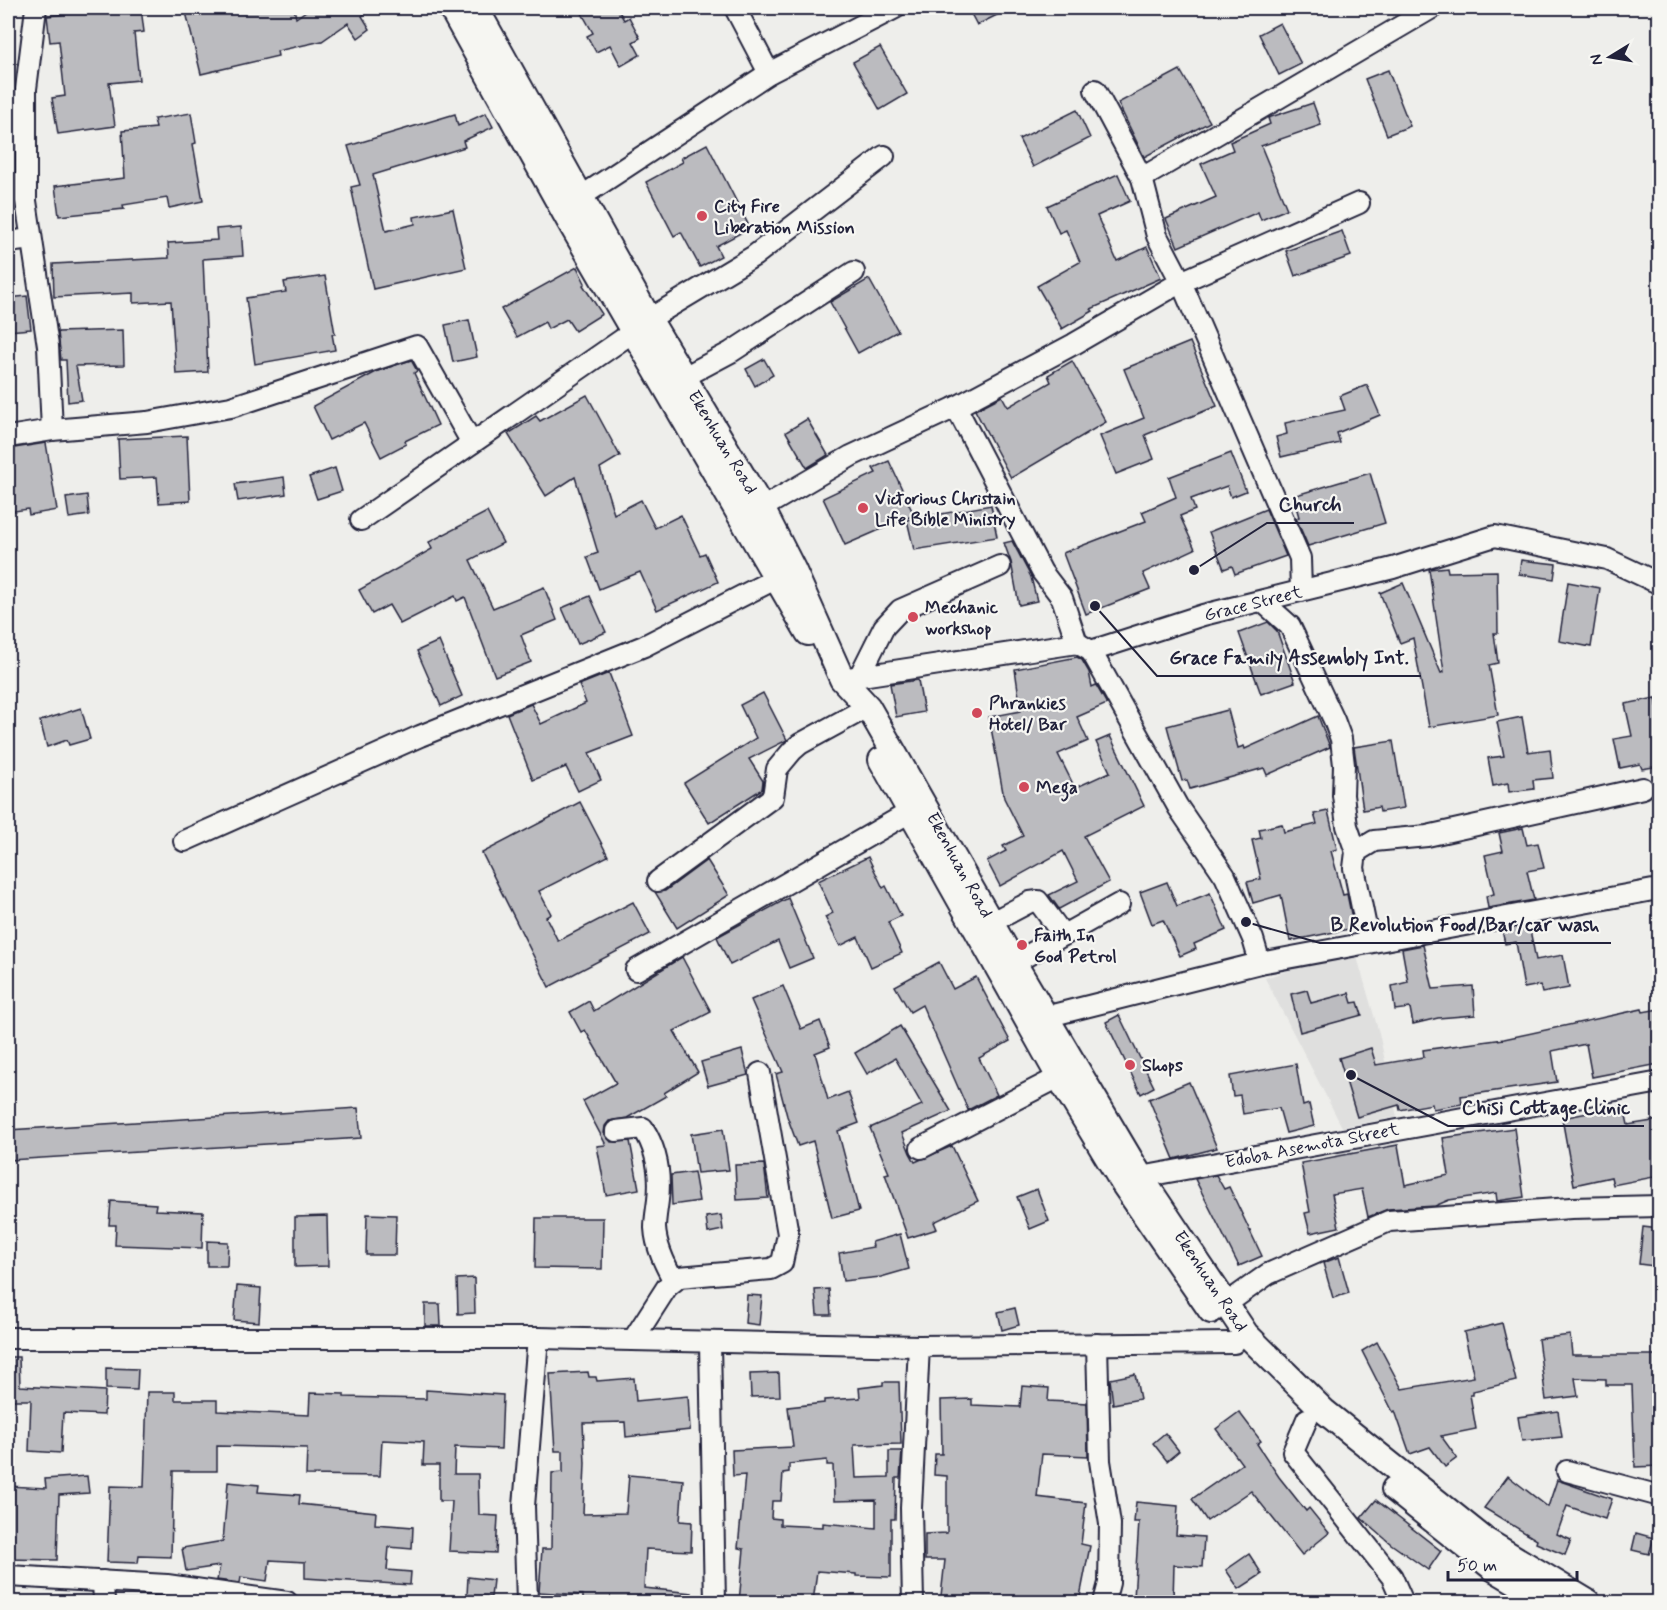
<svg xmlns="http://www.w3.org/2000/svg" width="1667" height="1610" font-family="Mynerve,sans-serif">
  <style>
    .built { fill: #dfdfde }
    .building { fill: #bbbbbf; stroke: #22223b; stroke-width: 1.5; fill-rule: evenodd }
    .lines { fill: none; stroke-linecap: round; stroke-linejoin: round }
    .minor-casing { stroke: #22223b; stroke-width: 24 }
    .major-casing { stroke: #22223b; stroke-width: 28 }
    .minor { stroke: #f6f6f2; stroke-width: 20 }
    .major { stroke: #f6f6f2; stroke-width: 24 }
    .poi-dot { fill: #d1495b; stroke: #f6f6f2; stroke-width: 2 }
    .labels { text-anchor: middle; stroke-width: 4.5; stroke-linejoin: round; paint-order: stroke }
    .poi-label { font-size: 18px; font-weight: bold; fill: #22223b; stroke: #f6f6f2; text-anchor: start }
    .street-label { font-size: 18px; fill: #22223b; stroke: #f6f6f2 }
    .leader { fill: none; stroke: #22223b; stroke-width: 2 }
    .callout-dot { fill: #22223b; stroke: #f6f6f2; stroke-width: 2 }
    .callout-label { font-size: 20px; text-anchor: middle; font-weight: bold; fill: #22223b; stroke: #f6f6f2; stroke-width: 4.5; stroke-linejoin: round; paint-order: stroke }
  </style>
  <rect width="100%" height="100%" fill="#eeeeeb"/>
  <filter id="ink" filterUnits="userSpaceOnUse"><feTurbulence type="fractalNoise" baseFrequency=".0167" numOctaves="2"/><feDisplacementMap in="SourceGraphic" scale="12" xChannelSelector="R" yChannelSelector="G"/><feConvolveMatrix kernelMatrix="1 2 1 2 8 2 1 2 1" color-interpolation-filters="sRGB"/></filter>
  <g filter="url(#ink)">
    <polygon class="built" points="1355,950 1379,1033 1397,1117 1342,1127 1265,978"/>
    <g class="building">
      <polygon points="124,8 141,8 144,32 134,33 139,80 109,83 115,126 58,134 52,98 65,96 59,41 50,42 47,16"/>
      <polygon points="185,8 294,8 296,18 310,8 373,8 362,16 370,29 358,38 348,23 322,41 277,51 278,56 201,74"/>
      <polygon points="579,8 617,8 624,20 629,17 640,38 633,42 640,55 621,66 610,45 596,52 587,36 593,33"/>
      <polygon points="968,8 1011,8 977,25"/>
      <polygon points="1280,23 1301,64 1279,75 1259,34"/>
      <polygon points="880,47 907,94 880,110 853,62"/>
      <polygon points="1180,70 1210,122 1144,157 1118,103"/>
      <polygon points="1388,70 1410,126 1387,135 1365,79"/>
      <polygon points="1313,103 1321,125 1261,146 1287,209 1261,220 1258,212 1178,247 1166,219 1216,197 1201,164 1233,150 1230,142 1270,124 1268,118"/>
      <polygon points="1077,110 1090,138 1033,167 1019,139"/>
      <polygon points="191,113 196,143 193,144 203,201 169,208 167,198 123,205 124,209 59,216 55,186 125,178 122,131 156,128 154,119"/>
      <polygon points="486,113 493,127 463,141 465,147 373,175 386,231 415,224 414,217 453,209 466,268 373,289 351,187 360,185 348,146 455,114 458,126"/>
      <polygon points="707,144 750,228 716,246 721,256 700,267 681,232 674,236 646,182 683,162 681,158"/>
      <polygon points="1118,174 1130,201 1097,216 1117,261 1147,247 1161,278 1091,309 1093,311 1062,329 1037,286 1080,262 1066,230 1059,233 1047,206"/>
      <polygon points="241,227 243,256 203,259 208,372 176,374 171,301 133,303 133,293 54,297 53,264 169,258 168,243 217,240 216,229"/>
      <polygon points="1342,231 1351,256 1295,276 1286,251"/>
      <polygon points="577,267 585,283 583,285 602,314 575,331 567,319 548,329 545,322 517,337 501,309"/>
      <polygon points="325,276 335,334 332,334 335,350 255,364 246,298 286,292 284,282"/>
      <polygon points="869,279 898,331 858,353 830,302"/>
      <polygon points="27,296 31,329 8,331 8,298"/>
      <polygon points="469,320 477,357 453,362 445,325"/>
      <polygon points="123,330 124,365 76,366 82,400 68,402 66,360 61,360 58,332"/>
      <polygon points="1190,342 1217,406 1145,435 1154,459 1116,474 1100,436 1144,418 1124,369"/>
      <polygon points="764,359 773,375 755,386 746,369"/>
      <polygon points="411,360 417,371 414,373 438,425 405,441 406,444 381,457 364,423 329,440 313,406 378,371"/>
      <polygon points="1072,361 1106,422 1011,478 975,410 1002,396 1008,407 1051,382 1048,375"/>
      <polygon points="1367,385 1380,415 1337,433 1340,443 1281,457 1276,437 1287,434 1285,423 1345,410 1340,396"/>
      <polygon points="587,395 620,456 600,468 614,514 641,500 655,528 681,515 700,555 705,553 718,582 657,610 640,572 599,589 587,557 598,553 575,477 546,496 508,434 536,416 540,421"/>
      <polygon points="807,419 828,455 807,468 786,432"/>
      <polygon points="187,436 190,501 159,503 157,477 120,479 118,439"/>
      <polygon points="46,443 57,510 29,515 28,509 8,512 8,449"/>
      <polygon points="1231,453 1246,491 1231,497 1227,486 1191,499 1195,510 1180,516 1195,549 1143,573 1150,589 1086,614 1063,553 1146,521 1142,512 1176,497 1169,477"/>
      <polygon points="889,461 914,515 845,545 823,498 876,473 873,468"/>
      <polygon points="335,468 342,491 317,499 309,477"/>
      <polygon points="1370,473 1385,523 1308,546 1296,518 1299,517 1293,496"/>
      <polygon points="284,477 286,494 238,501 235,484"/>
      <polygon points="87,495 89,515 69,518 66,498"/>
      <polygon points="991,505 997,537 914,550 907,520"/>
      <polygon points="1266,509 1286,556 1235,574 1232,566 1224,569 1209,532"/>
      <polygon points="487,512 503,543 470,560 493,608 544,587 557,620 521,635 531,662 495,676 465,597 457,601 455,596 400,624 389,605 372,614 359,590 432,549 429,542"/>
      <polygon points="1012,541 1031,577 1037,601 1019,605 1011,562 1004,543"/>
      <polygon points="1521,560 1556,564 1554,579 1519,574"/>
      <polygon points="1447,567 1448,572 1497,571 1498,633 1494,633 1498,663 1489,665 1498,715 1429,727 1413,638 1400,643 1380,593 1403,583 1441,673 1444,672 1429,569"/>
      <polygon points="1568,582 1600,588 1591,647 1559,641"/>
      <polygon points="590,596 606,632 578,644 562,608"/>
      <polygon points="1268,622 1277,631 1295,682 1261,694 1239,633"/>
      <polygon points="439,641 462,696 441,706 417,651"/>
      <polygon points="1077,657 1082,660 1089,672 1092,687 1096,685 1107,704 1077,717 1088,741 1058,754 1075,788 1110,772 1096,742 1110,736 1144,806 1084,836 1109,882 1059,909 1049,895 1078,881 1063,851 1000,886 987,861 1006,851 1003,846 1023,836 1004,798 989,717 1021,711 1015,669"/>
      <polygon points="609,673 633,736 589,753 601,780 578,791 566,767 533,780 507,714 531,704 541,724 586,703 579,685"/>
      <polygon points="918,680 924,712 896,717 890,684"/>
      <polygon points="763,693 787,740 749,759 763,781 762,789 709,823 684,783 756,738 740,705"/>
      <polygon points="1656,698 1659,716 1659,766 1642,769 1640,764 1620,768 1614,739 1632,736 1625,704"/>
      <polygon points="81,708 90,739 69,745 67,740 47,747 40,721"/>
      <polygon points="1228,710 1238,748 1244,746 1245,749 1318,716 1330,747 1267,775 1264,768 1190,789 1187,780 1182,781 1167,726"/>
      <polygon points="1522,717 1528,752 1550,749 1553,778 1533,780 1534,789 1509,792 1508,783 1493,786 1488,758 1504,756 1497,722"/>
      <polygon points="1393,741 1404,808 1380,812 1379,807 1363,810 1354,747"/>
      <polygon points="580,802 608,856 539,891 551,914 546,917 558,941 633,902 650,934 549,987 482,853"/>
      <polygon points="1328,811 1337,849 1331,851 1343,895 1347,894 1354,928 1290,941 1281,895 1253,903 1247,882 1261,879 1252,840 1261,838 1259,829 1282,824 1284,832 1317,824 1314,814"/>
      <polygon points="1523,828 1527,845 1538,843 1544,868 1527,871 1534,900 1488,908 1486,896 1494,894 1485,855 1503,851 1499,833"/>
      <polygon points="868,857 883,888 886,886 901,916 888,922 902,953 871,967 858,937 840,946 825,917 833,913 818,881"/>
      <polygon points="707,860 729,895 677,928 655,892 665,891"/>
      <polygon points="1167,882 1177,906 1210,893 1226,930 1194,944 1196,949 1180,956 1163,920 1152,924 1140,892"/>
      <polygon points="788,898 813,958 789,968 778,941 730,965 717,937"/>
      <polygon points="1529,925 1536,960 1563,955 1569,988 1542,993 1540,985 1524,988 1516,942 1505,944 1502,930"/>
      <polygon points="1423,945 1433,989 1473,986 1475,1015 1438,1018 1413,1024 1410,1008 1395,1010 1392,986 1408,982 1402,949"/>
      <polygon points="682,957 711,1012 674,1031 698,1072 664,1093 666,1096 627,1118 609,1121 605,1126 604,1133 611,1142 630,1141 639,1189 606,1195 597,1146 606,1145 583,1101 616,1083 585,1030 581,1032 570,1012 589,1001 594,1011"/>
      <polygon points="939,962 953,989 976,977 1010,1041 979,1058 997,1095 968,1110 922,1005 910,1012 895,986"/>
      <polygon points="783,986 801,1029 820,1021 830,1047 815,1053 828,1100 848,1092 859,1123 838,1131 859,1211 832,1218 813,1141 798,1146 787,1116 776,1074 783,1072 751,1000"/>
      <polygon points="1307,990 1311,1003 1349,993 1352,1003 1358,1002 1362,1015 1300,1032 1291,994"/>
      <polygon points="1642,1009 1643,1012 1659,1009 1659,1064 1592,1077 1586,1044 1552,1051 1557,1082 1461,1096 1462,1104 1433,1109 1432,1104 1400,1110 1399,1105 1357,1117 1339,1058 1371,1048 1376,1065 1424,1057 1423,1050 1504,1039"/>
      <polygon points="1119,1015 1154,1087 1141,1094 1106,1022"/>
      <polygon points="900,1026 951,1111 902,1133 910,1153 915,1162 952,1146 978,1201 934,1222 937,1229 908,1238 885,1174 889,1173 870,1128 922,1105 895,1058 867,1074 855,1053"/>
      <polygon points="742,1050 748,1075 708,1086 701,1062"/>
      <polygon points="1296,1064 1303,1106 1309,1104 1314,1126 1286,1133 1279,1108 1243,1114 1240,1095 1233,1096 1230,1076"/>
      <polygon points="1189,1082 1217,1148 1174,1159 1149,1099"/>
      <polygon points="1624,1106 1628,1125 1659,1120 1659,1176 1613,1185 1611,1177 1574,1185 1562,1118"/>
      <polygon points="358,1108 361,1138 10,1160 8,1130"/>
      <polygon points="1514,1128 1524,1197 1497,1201 1496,1193 1449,1200 1435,1206 1388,1209 1368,1217 1362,1189 1332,1194 1339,1227 1310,1233 1305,1213 1310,1212 1301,1163 1398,1145 1405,1185 1449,1175 1443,1138"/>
      <polygon points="723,1129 729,1170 697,1173 691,1134"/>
      <polygon points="764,1164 768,1198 737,1200 735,1165"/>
      <polygon points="694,1172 699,1201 672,1205 671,1175"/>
      <polygon points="1216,1175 1224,1189 1229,1187 1262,1256 1239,1266 1195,1179"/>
      <polygon points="1037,1189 1049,1221 1030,1229 1017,1197"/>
      <polygon points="111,1201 156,1204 155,1210 203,1212 202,1248 115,1245 116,1225 109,1225"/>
      <polygon points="367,1214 396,1215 395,1255 366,1255"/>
      <polygon points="721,1215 723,1230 708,1233 706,1217"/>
      <polygon points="327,1216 328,1266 295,1267 295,1217"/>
      <polygon points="536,1218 603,1218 602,1269 535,1268"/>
      <polygon points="1643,1227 1659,1229 1654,1266 1639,1264"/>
      <polygon points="900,1234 909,1269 881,1277 843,1281 839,1253 873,1247 872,1242"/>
      <polygon points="207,1241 228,1242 227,1266 207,1266"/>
      <polygon points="1339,1257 1349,1293 1333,1298 1323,1263"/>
      <polygon points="474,1278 475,1313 458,1314 457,1279"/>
      <polygon points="237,1286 261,1288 259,1322 234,1320"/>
      <polygon points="829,1289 831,1315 817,1315 815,1290"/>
      <polygon points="747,1295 762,1296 759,1325 745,1323"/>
      <polygon points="425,1304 440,1304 441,1326 425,1326"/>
      <polygon points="1015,1308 1019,1325 1002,1330 998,1312"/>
      <polygon points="1502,1323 1516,1381 1473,1391 1473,1395 1470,1395 1476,1429 1441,1436 1457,1458 1445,1467 1430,1447 1410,1454 1395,1411 1393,1412 1362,1351 1377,1342 1402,1389 1474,1377 1464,1332"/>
      <polygon points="1570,1335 1572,1355 1659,1355 1659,1466 1635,1467 1632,1385 1606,1385 1606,1379 1575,1378 1578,1396 1546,1400 1538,1339"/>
      <polygon points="8,1357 19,1357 20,1386 105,1391 104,1415 63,1413 61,1453 29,1451 31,1400 8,1400"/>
      <polygon points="106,1368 138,1369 137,1390 106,1389"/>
      <polygon points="588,1372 589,1377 596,1377 597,1381 634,1378 636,1401 688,1396 690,1430 626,1437 625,1422 583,1423 585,1463 583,1514 626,1513 629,1475 683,1480 680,1521 692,1522 691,1551 646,1549 644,1588 692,1593 692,1602 583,1602 583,1595 539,1592 542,1549 551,1549 552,1473 563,1472 563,1451 555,1451 550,1374"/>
      <polygon points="779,1373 780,1396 751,1397 750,1374"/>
      <polygon points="1135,1374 1140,1399 1113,1404 1110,1379"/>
      <path d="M883,1382H899L901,1444L854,1445L856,1478L889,1477V1451H902L900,1478H896L895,1519H891V1577L856,1576V1574L817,1571L813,1602H739L744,1549L738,1548L745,1475L733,1476L732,1450L793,1447L788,1407L824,1403V1400L860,1398L859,1388L883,1385ZM827,1460V1465H833L834,1501L876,1500V1528L823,1523V1527L780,1525V1519L771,1518L772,1501H781L783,1473L789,1472V1464Z"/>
      <polygon points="1022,1386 1049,1388 1048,1401 1087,1403 1088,1456 1042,1454 1037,1497 1086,1503 1081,1544 1090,1546 1079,1602 990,1602 941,1596 945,1560 925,1560 925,1534 947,1533 947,1476 934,1475 935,1454 942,1454 941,1400 972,1399 972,1405 1020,1407"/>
      <polygon points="426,1390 503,1395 501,1449 455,1447 454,1474 478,1474 479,1515 498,1516 496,1553 449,1551 452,1501 439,1501 439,1465 423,1465 424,1442 382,1440 380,1476 306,1475 307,1448 217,1446 217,1471 173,1471 171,1557 139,1556 138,1563 107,1562 110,1486 144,1487 147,1392 175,1392 175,1400 217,1400 217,1411 309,1415 310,1393 344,1394 344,1397 426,1399"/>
      <polygon points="1558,1411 1562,1437 1522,1441 1518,1417"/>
      <polygon points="1239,1412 1261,1441 1257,1444 1279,1477 1306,1511 1309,1508 1329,1533 1302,1555 1251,1491 1207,1521 1192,1499 1242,1464 1216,1429"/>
      <polygon points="1165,1433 1179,1451 1167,1461 1153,1443"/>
      <polygon points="87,1476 89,1493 59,1495 57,1560 8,1559 8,1486 46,1488 45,1479"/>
      <polygon points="1508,1476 1548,1507 1557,1480 1612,1499 1605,1519 1567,1506 1557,1534 1571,1540 1565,1555 1536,1543 1537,1540 1484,1508"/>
      <polygon points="228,1482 259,1485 258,1492 300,1495 299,1504 376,1512 375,1524 413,1527 412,1549 389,1547 387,1570 411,1572 410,1585 305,1578 305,1562 270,1560 267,1581 241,1577 240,1583 217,1580 220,1566 186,1571 182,1548 223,1541"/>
      <polygon points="1376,1500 1441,1551 1428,1570 1391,1544 1361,1518"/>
      <polygon points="1136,1502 1178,1506 1176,1535 1204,1537 1202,1567 1174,1565 1173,1600 1134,1598 1139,1522 1134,1522"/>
      <polygon points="1636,1533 1654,1538 1649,1554 1632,1550"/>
      <polygon points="1249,1554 1262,1574 1239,1589 1226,1570"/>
      <polygon points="468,1577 493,1580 491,1597 467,1595"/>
    </g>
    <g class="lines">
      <g class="minor-casing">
        <g id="minor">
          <polyline points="36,8 26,89 26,201 48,346 52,430"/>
          <polyline points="735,8 769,73"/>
          <polyline points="1095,90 1142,178 1157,236 1181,282 1300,558 1301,591"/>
          <polyline points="1142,178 1432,8"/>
          <polyline points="582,196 769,73 895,8"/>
          <polyline points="8,242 31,239"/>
          <polyline points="649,319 754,256 884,156"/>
          <polyline points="684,377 731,352 854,272"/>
          <polyline points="956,407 1042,572 1062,598 1077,643"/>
          <polyline points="8,437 52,430 147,422 231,407 417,346 472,443"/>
          <polyline points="762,508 851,456 956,407 1074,344 1181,282 1359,203"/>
          <polyline points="361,520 633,332"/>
          <polyline points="1262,601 1290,626 1334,720 1341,739 1344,765 1343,795 1347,826 1356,852"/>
          <polyline points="1091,651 1178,807 1225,876 1253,939 1260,963"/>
          <polyline points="860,675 884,627 900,610 1000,566"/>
          <polyline points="842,679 1077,643 1091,651 1203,615 1393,568 1495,536 1607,559 1660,584"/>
          <polyline points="184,841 420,736 644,646 775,579"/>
          <polyline points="658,881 773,797 777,769 792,751 800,744 855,714"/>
          <polyline points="992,922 1030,902 1038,901 1063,935"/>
          <polyline points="1369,942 1354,868 1356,852 1374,841 1427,836 1643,788"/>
          <polyline points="1014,963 1119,904"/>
          <polyline points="636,970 910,812"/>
          <polyline points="1045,1017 1260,963 1653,890"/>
          <path d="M616,1131L643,1128C657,1150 661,1174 658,1200C657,1209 655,1219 655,1228C656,1247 665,1265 674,1281"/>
          <polyline points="921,1148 1059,1077"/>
          <polyline points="1141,1177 1660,1082"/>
          <polyline points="1226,1304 1268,1274 1389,1221 1571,1208 1660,1206"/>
          <polyline points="8,1338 538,1338 919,1346 1234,1343"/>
          <polyline points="633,1340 667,1287 679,1277 771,1269 782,1263 788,1234 760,1073"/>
          <polyline points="710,1343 715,1602"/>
          <polyline points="1097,1344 1100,1461 1110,1524 1109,1583 1104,1602"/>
          <polyline points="1307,1419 1293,1452 1392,1577 1403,1602"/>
          <polyline points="1567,1471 1660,1496"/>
          <polyline points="8,1576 167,1585 287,1602"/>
          <polyline points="103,1581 104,1602"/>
          <polyline points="527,1602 524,1506 538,1338"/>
          <polyline points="913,1602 911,1508 919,1346"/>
        </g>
      </g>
      <g class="major-casing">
        <g id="major">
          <polyline points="451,8 569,221 808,633"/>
          <polyline points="476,8 649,319 762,508 793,569 842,679 868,707 1014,963 1141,1177 1246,1334 1324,1411 1485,1540 1588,1602"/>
          <polyline points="881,760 1059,1077 1124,1185 1211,1311"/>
          <polyline points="1394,1489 1494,1569 1550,1602"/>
        </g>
      </g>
      <use href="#minor" class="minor"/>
      <use href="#major" class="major"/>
    </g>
  </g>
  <g class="poi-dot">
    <circle cx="702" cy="216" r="6"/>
    <circle cx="863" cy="508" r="6"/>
    <circle cx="913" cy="617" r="6"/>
    <circle cx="977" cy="713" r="6"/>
    <circle cx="1024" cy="787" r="6"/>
    <circle cx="1022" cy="945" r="6"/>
    <circle cx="1130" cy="1065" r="6"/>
  </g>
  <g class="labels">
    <g class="poi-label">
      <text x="714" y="212">City Fire<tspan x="714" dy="21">Liberation Mission</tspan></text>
      <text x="875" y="504">Victorious Christain<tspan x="875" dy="21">Life Bible Ministry</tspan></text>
      <text x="925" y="613">Mechanic<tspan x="925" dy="21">workshop</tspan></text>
      <text x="989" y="709">Phrankies<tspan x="989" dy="21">Hotel/ Bar</tspan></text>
      <text x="1036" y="793">Mega</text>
      <text x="1034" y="941">Faith In<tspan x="1034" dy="21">God Petrol</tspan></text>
      <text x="1142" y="1071">Shops</text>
    </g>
    <g class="street-label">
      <text transform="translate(723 442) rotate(59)" y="6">Ekenhuan Road</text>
      <text transform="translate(1253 603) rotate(-14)" y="6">Grace Street</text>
      <text transform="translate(960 865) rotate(61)" y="6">Ekenhuan Road</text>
      <text transform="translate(1312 1145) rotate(-11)" y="6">Edoba Asemota Street</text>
      <text transform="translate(1211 1281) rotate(56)" y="6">Ekenhuan Road</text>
    </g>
  </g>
  <path class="leader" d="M1194 570L1267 523H1354M1095 606L1157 676H1421M1246 922L1320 943H1611M1351 1075L1448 1126H1644"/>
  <g class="callout-dot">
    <circle cx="1194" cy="570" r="6"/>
    <circle cx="1095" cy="606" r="6"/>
    <circle cx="1246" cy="922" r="6"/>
    <circle cx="1351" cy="1075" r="6"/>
  </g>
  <g class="callout-label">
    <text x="1310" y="511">Church</text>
    <text x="1289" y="664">Grace Family Assembly Int.</text>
    <text x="1465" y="931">B Revolution Food/Bar/car wash</text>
    <text x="1546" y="1114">Chisi Cottage Clinic</text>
  </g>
  <rect width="1667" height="1610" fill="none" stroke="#f6f6f2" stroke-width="30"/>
  <rect x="15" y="15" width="1637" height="1580" fill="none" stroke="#22223b" stroke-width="2" filter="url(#ink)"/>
  <g transform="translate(1610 57) rotate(259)" stroke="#f6f6f2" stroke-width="4.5" paint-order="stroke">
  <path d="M0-4.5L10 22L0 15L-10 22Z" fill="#22223b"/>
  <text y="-9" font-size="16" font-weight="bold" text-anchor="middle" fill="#22223b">N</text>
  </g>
  <path d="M1448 1571v9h129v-9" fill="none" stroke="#22223b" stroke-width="3"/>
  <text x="1457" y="1571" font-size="18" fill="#22223b" stroke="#f6f6f2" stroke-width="4.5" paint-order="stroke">50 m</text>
</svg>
